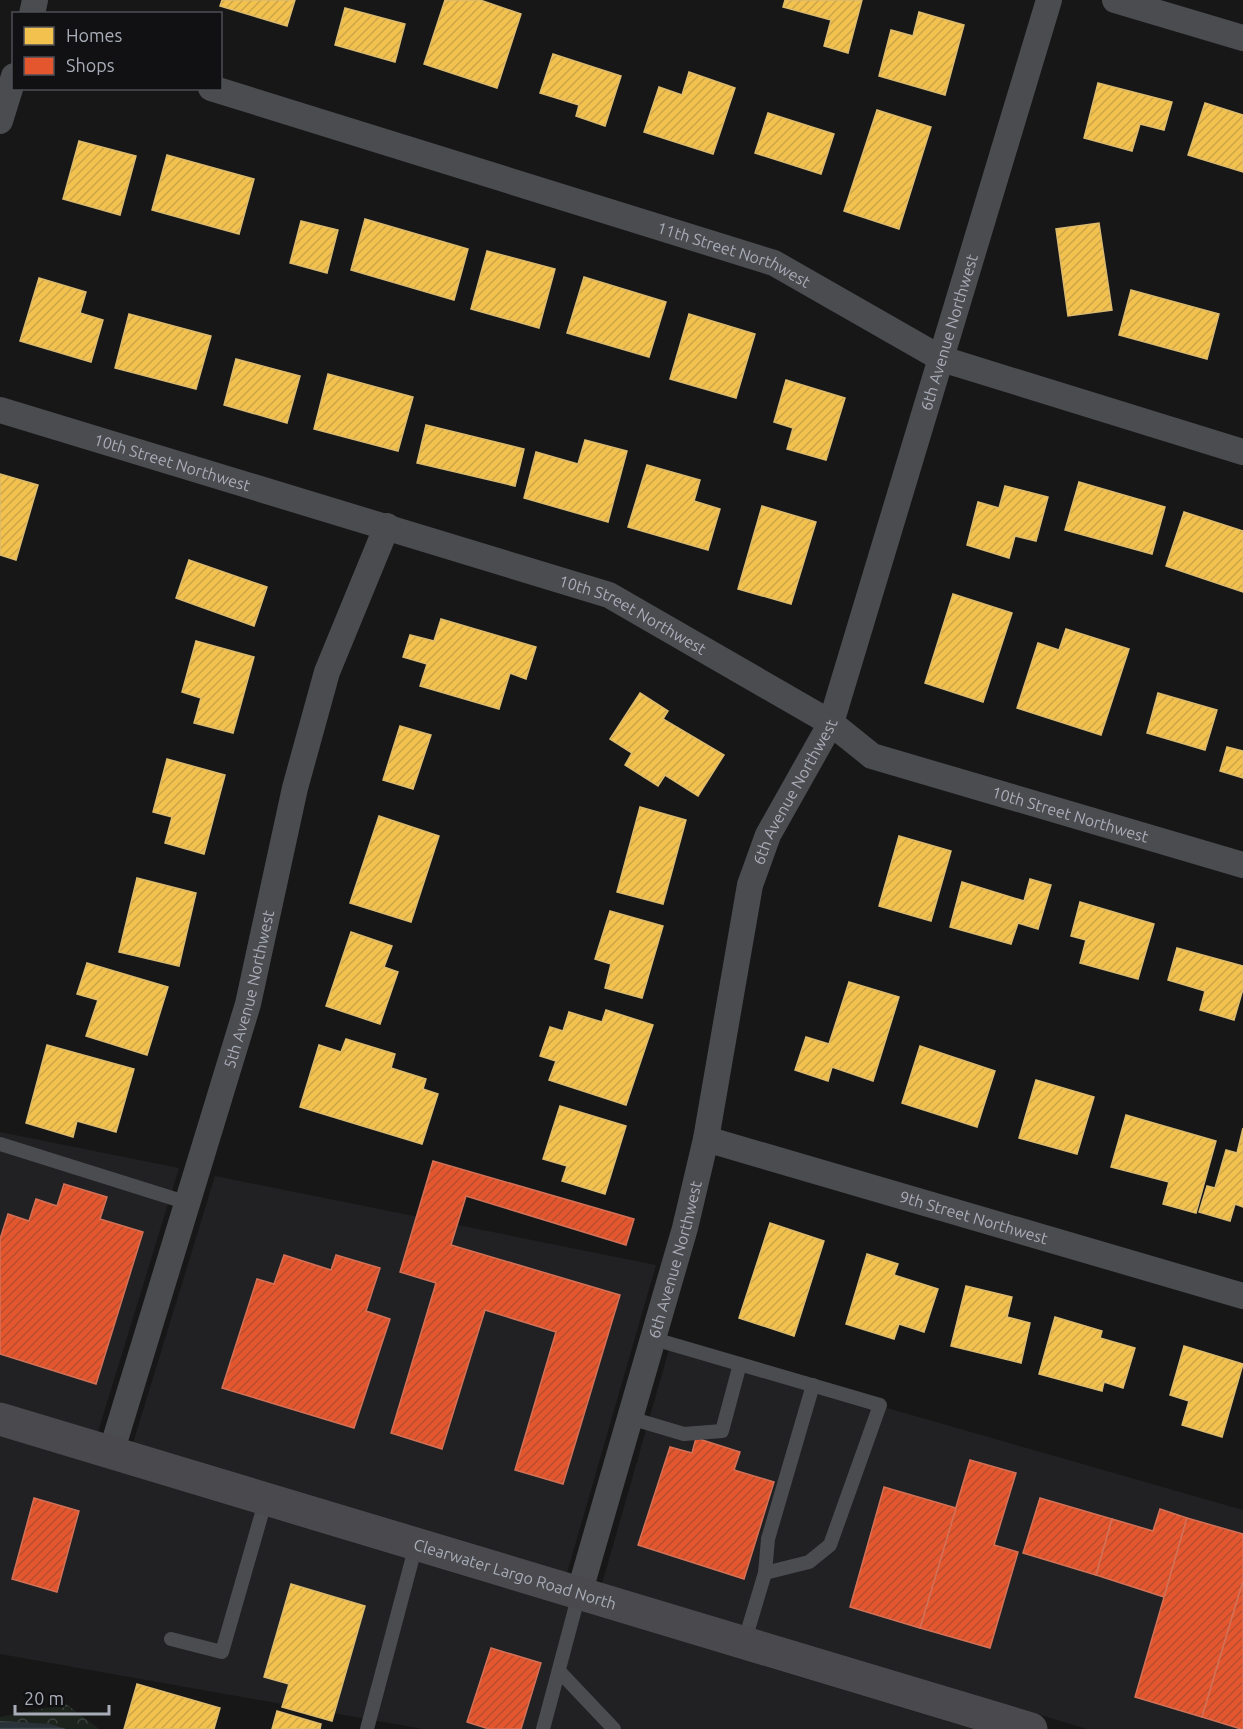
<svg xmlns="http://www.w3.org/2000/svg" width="1243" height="1729" font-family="Ubuntu,sans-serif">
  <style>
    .built { fill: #212123 }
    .park { fill: url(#park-crowns) }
    .water { fill: url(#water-rules) }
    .homes { fill: url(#homes-hatch); stroke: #dcbb6e; stroke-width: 1.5 }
    .shops { fill: url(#shops-hatch); stroke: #d27157; stroke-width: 1.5 }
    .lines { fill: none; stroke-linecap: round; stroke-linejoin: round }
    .service { stroke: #4b4c50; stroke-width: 14 }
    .minor { stroke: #4b4c50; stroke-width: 26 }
    .secondary { stroke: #4a4a4e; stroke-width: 33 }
    .labels { text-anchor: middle; stroke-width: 6; stroke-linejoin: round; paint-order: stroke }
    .street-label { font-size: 16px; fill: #a8adb8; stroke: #111113 }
  </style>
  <defs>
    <pattern id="park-crowns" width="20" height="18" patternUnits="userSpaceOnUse" patternTransform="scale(1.5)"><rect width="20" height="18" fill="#1d241e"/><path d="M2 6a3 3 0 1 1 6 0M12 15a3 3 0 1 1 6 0" fill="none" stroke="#3b413d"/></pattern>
    <pattern id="water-rules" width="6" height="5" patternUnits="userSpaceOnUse" patternTransform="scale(1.5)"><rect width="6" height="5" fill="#2a3239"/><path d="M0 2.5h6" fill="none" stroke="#464d54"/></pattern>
    <pattern id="homes-hatch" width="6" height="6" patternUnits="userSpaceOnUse" patternTransform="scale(1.5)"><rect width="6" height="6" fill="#f2c14e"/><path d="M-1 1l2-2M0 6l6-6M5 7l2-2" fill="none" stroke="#cca549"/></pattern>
    <pattern id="shops-hatch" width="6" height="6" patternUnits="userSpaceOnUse" patternTransform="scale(1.5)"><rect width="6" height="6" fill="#e4572e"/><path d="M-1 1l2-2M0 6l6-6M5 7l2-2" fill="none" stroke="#b84e30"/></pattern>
  </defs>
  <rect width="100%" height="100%" fill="#171717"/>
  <g class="built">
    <polygon points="0,1132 179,1168 98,1432 0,1402"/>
    <polygon points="215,1176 656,1265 567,1573 133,1443"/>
    <polygon points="670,1346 1243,1510 1243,1729 1087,1729 602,1584"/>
    <polygon points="0,1436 973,1729 423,1729 0,1654"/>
  </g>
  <polygon class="park" points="66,1704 99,1729 0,1729 0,1717"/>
  <polygon class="water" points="0,1721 50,1724 66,1729 0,1729"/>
  <g class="homes">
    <polygon points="222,0 295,0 287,26 220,6"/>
    <polygon points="445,0 480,0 521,14 497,88 424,64"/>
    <polygon points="785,0 862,0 848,53 824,46 831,20 783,7"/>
    <polygon points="345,8 405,24 395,62 335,45"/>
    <polygon points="919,12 964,25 945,95 879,76 891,30 913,36"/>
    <polygon points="553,54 621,76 605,126 576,116 579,105 540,93"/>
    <polygon points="689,72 735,88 713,154 644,132 659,87 682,95"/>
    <polygon points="1098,83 1172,102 1164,130 1140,124 1132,151 1084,138"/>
    <polygon points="1205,103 1243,115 1243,172 1188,155"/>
    <polygon points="877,110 931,127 899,229 844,211"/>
    <polygon points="768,113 834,134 821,174 755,153"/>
    <polygon points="79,141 136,156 120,215 63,199"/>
    <polygon points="167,155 254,179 239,234 152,210"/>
    <polygon points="365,219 468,249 454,300 351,270"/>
    <polygon points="301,221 338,230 327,273 290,263"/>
    <polygon points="1099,223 1112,310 1068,316 1056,229"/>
    <polygon points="487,251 555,269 539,328 471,309"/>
    <polygon points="584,277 666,302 649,357 567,333"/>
    <polygon points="39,278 86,292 80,313 103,320 91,362 20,341"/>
    <polygon points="1131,290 1219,314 1207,359 1119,335"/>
    <polygon points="129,314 211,336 196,389 115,368"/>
    <polygon points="689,314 755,334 736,398 670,379"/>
    <polygon points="236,359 300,376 287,423 224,405"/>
    <polygon points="328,374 413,397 398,451 314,429"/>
    <polygon points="786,380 845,398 826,460 787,449 793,428 774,422"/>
    <polygon points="426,425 524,449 515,486 417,463"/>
    <polygon points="585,440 627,451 608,522 524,498 536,452 578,464"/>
    <polygon points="647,465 700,480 694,501 720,509 708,550 628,527"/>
    <polygon points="0,474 38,485 16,560 0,555"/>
    <polygon points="1079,482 1165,507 1152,554 1065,530"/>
    <polygon points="1005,486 1048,497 1036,541 1015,536 1009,558 967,545 978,502 999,508"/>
    <polygon points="762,506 816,522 791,604 738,589"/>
    <polygon points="1184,512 1243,531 1243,592 1166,566"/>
    <polygon points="189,560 267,587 254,626 176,598"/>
    <polygon points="953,594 1012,613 983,702 925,683"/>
    <polygon points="441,619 536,647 526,679 510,673 499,709 420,686 427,664 403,657 410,635 434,641"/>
    <polygon points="1066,629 1129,649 1101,735 1017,708 1038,643 1059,650"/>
    <polygon points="196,641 254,657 233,733 194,723 201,698 182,692"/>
    <polygon points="640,693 668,711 663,719 724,755 698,796 665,775 658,786 625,765 632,753 610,739"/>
    <polygon points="1158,693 1217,710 1205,750 1147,733"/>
    <polygon points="400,726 431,735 413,789 383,780"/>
    <polygon points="1227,747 1243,751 1243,778 1220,771"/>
    <polygon points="167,759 225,775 204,854 165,843 172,817 153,812"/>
    <polygon points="640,807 686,820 663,904 617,892"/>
    <polygon points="379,816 439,836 411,922 350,903"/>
    <polygon points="899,836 951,851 931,921 879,906"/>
    <polygon points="137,878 196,893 179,966 119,952"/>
    <polygon points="1030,879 1051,885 1038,929 1018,923 1011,944 950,927 962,882 1024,901"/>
    <polygon points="1080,902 1154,924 1138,979 1080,963 1086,940 1071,936"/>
    <polygon points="610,911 663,926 642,998 605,988 611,964 595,959"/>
    <polygon points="351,932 392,946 384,967 398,972 380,1024 326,1006"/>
    <polygon points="1177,948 1243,966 1243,989 1234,1020 1200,1010 1205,991 1168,980"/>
    <polygon points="87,963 168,987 147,1055 86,1036 98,1000 77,994"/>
    <polygon points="849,982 899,997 873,1081 832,1067 828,1081 795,1070 806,1037 829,1044"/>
    <polygon points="606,1010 653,1025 626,1105 549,1080 556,1061 540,1056 550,1027 563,1031 569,1012 602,1022"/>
    <polygon points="346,1039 395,1054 391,1068 426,1079 423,1089 438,1094 422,1144 300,1107 319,1045 341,1052"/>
    <polygon points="47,1045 134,1069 116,1132 77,1121 73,1137 26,1123"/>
    <polygon points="920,1046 995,1071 977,1127 902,1103"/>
    <polygon points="1036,1080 1094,1097 1077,1154 1019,1138"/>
    <polygon points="560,1106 626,1126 605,1194 562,1181 567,1166 543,1159"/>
    <polygon points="1126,1115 1216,1141 1196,1213 1163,1204 1169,1182 1111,1167"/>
    <polygon points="1243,1128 1243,1207 1235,1204 1230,1221 1199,1212 1207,1186 1215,1188 1226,1150 1237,1153"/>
    <polygon points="770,1223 824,1241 794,1336 739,1318"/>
    <polygon points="867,1254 898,1264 894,1275 938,1289 924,1332 899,1324 894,1339 846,1324"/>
    <polygon points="966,1286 1012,1297 1007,1317 1030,1323 1021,1363 951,1346"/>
    <polygon points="1055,1317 1102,1331 1100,1338 1135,1348 1123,1388 1104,1382 1102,1391 1039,1374"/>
    <polygon points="1184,1346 1243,1364 1222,1437 1182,1425 1189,1401 1170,1395"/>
    <polygon points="291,1584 365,1606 332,1721 282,1707 289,1684 264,1677"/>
    <polygon points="137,1684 220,1708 214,1729 124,1729"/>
    <polygon points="277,1711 321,1724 320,1729 272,1729"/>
  </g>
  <g class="shops">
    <polygon points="433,1161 634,1219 626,1245 466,1196 451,1245 620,1295 563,1484 515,1470 556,1332 485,1310 442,1449 391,1433 436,1283 400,1272"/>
    <polygon points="64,1184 107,1197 100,1219 143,1232 96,1384 0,1354 0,1239 8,1214 29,1221 36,1199 57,1206"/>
    <polygon points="284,1255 331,1270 336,1255 380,1268 366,1311 390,1319 354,1428 222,1388 257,1279 274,1284"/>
    <polygon points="696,1438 740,1452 734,1470 774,1482 744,1579 638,1545 670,1447 692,1453"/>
    <polygon points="970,1460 1016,1473 994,1545 1018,1552 990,1648 920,1628"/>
    <polygon points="884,1487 956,1508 920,1628 850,1607"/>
    <polygon points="34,1498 79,1511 57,1592 12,1579"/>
    <polygon points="1040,1498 1112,1519 1096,1575 1023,1553"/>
    <polygon points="1160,1509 1187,1518 1164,1597 1096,1575 1112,1519 1153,1531"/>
    <polygon points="1187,1518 1243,1534 1243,1581 1202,1717 1135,1697"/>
    <polygon points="1243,1581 1243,1729 1241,1729 1202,1717"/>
    <polygon points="491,1648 541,1663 521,1729 489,1729 467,1722"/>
  </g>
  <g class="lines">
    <g class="service">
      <polyline points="0,1144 188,1203"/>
      <polyline points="654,1339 880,1405 830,1545 809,1562 765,1573"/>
      <polyline points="630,1418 684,1434 722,1431 740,1364"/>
      <polyline points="171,1639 222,1652 266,1499"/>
      <polyline points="744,1643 765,1573 768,1539 813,1385"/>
      <polyline points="559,1671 614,1729"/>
      <polyline points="367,1729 416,1545"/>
      <polyline points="543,1729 579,1594"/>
    </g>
    <g class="minor">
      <polyline points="1115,0 1243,38"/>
      <polyline points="32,14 35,0"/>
      <path id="s1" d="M211,88L774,263L942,359L1243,452"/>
      <polyline points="0,121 14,76"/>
      <path id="s2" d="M0,410L609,595L831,723L872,756L1243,865"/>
      <path id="s3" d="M706,1139L1243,1296"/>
      <path id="s4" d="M111,1453L248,1004L295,788L327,672L387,526"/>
      <path id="s5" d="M579,1594L685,1228L706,1139L750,885L768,835L831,723L1049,0"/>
    </g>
    <path class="secondary" id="s6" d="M0,1419L1031,1729"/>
  </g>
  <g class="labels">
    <g class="street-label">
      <text dy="6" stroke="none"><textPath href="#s1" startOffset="549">11th Street Northwest</textPath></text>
      <text dy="6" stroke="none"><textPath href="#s5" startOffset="1320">6th Avenue Northwest</textPath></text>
      <text dy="6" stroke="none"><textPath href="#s2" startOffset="180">10th Street Northwest</textPath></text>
      <text dy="6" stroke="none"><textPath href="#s2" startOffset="666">10th Street Northwest</textPath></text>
      <text dy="6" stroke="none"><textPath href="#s5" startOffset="834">6th Avenue Northwest</textPath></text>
      <text dy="6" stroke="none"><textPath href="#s2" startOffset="1152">10th Street Northwest</textPath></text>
      <text dy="6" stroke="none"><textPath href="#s4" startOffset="484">5th Avenue Northwest</textPath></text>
      <text dy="6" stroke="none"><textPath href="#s3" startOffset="279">9th Street Northwest</textPath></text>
      <text dy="6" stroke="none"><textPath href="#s5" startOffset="348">6th Avenue Northwest</textPath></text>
      <text dy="6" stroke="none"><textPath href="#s6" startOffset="538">Clearwater Largo Road North</textPath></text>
    </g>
  </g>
  <rect x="12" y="12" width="210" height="78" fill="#111113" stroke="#4d4f55" stroke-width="1.5"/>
  <rect x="24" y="27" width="30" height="18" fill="#f2c14e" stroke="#4d4f55" stroke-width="1.5"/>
  <text x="66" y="42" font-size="18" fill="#a8adb8">Homes</text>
  <rect x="24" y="57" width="30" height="18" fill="#e4572e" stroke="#4d4f55" stroke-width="1.5"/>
  <text x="66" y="72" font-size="18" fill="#a8adb8">Shops</text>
  <path d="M15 1705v9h94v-9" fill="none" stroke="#a8adb8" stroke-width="3"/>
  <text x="24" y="1705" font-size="18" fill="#a8adb8" stroke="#111113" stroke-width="4.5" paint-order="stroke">20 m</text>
</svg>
